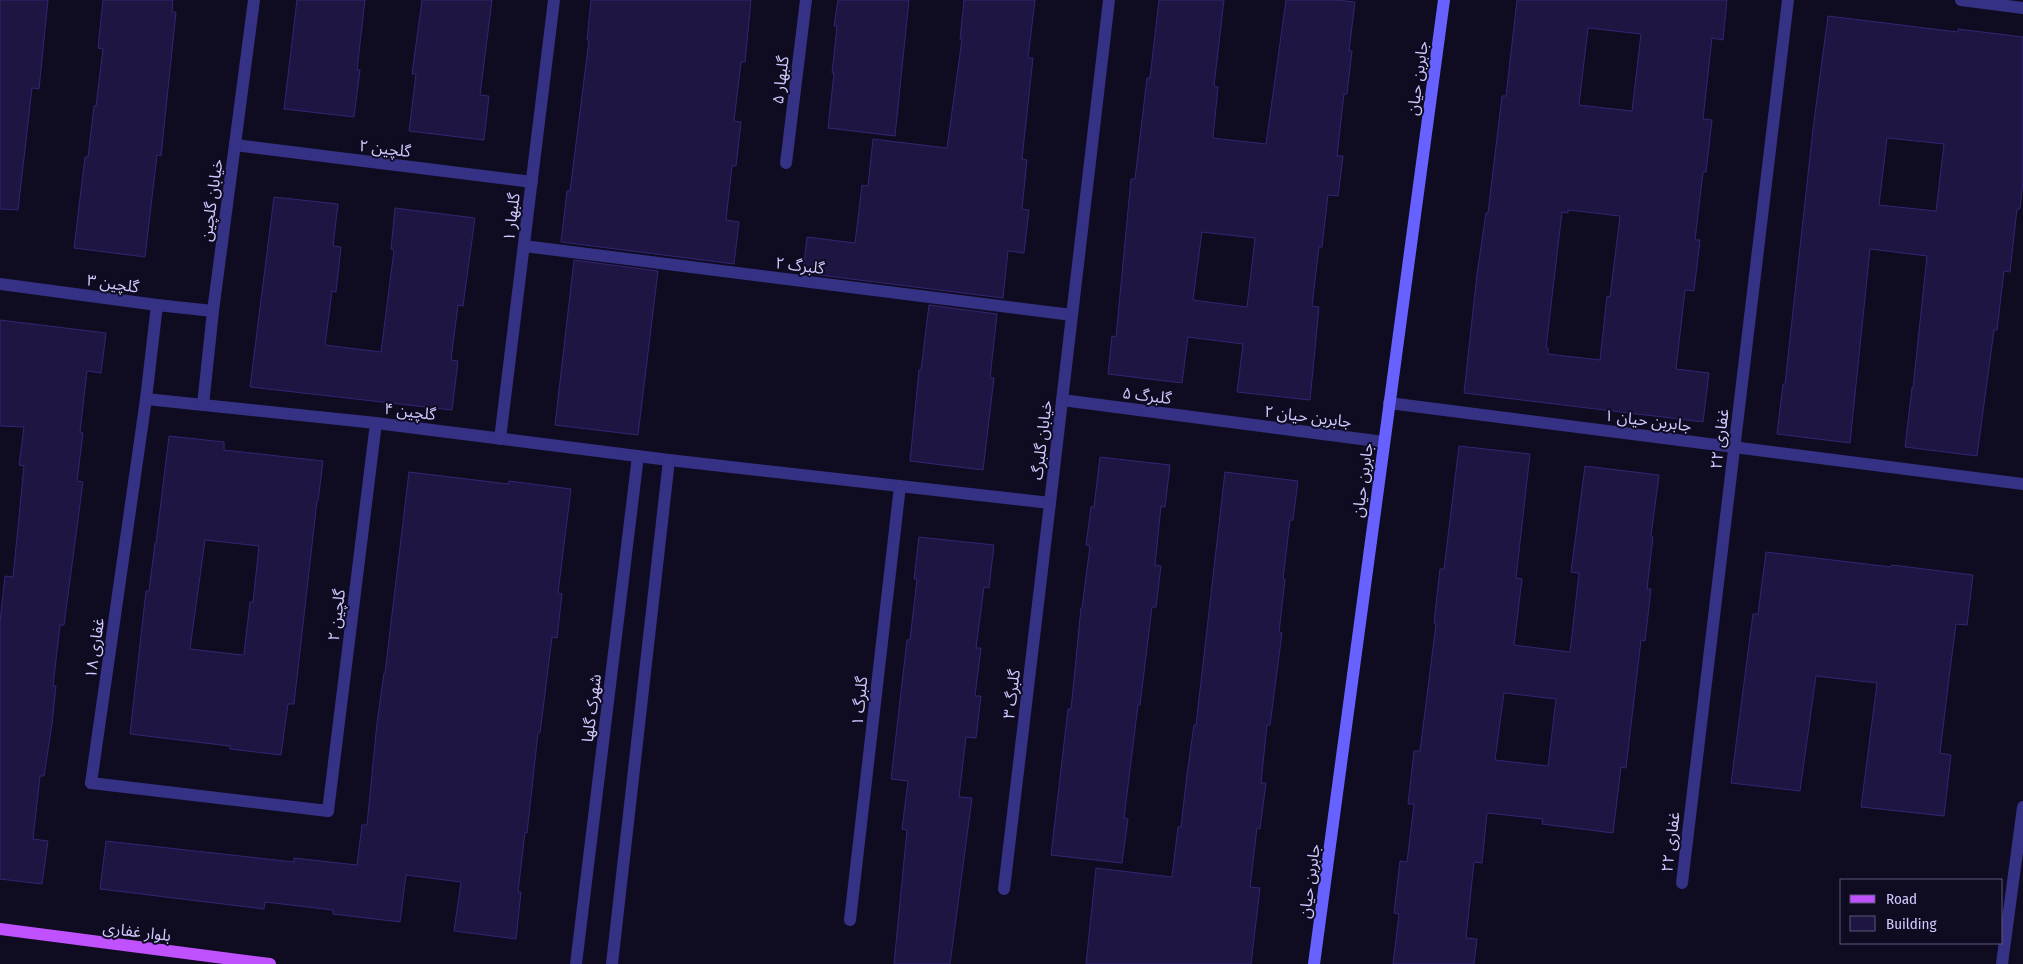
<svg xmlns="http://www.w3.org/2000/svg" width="2023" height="964" font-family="'Fira Sans Condensed','Noto Sans Arabic',sans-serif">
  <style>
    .building { fill: #1f1543; stroke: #342572; fill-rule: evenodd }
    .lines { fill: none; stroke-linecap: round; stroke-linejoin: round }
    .lane { stroke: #353184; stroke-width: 12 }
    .street { stroke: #353184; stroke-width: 12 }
    .secondary { stroke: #6661ff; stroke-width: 12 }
    .primary { stroke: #bf51ff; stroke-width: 12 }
    .labels { text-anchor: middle; stroke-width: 4; stroke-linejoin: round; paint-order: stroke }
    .street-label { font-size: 16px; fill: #d1caff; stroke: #0f0b21 }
  </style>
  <rect width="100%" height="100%" fill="#0f0b21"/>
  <g class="building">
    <polygon points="0,0 48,0 39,89 32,88 18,210 0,209"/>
    <polygon points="103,0 173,0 172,12 176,12 161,156 157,155 145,257 74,248 85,157 88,157 94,106 96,106 103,49 98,48"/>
    <polygon points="297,0 365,0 357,70 360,70 354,117 284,109"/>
    <polygon points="422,0 492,0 480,95 489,96 484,140 409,131 416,74 412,74"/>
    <polygon points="591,0 751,0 745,62 741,62 734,121 741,122 736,166 732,166 726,220 739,222 734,264 561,242 567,191 570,191 589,40 587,40"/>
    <polygon points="838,0 909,0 895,136 828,128 834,73 832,73 837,26 834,26"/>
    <polygon points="964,0 1035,0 1028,58 1033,58 1022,159 1027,160 1022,209 1029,210 1024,253 1008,251 1003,298 803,273 807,237 855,243 862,185 868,186 873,139 947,148 962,39 960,39"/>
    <path d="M1159,0H1224L1214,86L1218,87L1213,138L1266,144L1286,0H1336L1355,2L1349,51H1352L1347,94H1344L1337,156H1343L1338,196L1328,195L1322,247H1319L1312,306L1319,307L1310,400L1237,392L1243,344L1188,337L1182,383L1108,374L1112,336L1116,337L1131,179H1135L1147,78H1150ZM1202,232L1255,238L1247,307L1193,300Z"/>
    <path d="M1517,0H1727L1723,40L1712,38L1703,119L1712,120L1706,172H1703L1695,240H1700L1694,291L1685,290L1676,369L1709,373L1703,422L1464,393L1477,274L1486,213H1488L1502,96H1506ZM1588,28L1641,34L1632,111L1579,105ZM1568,210L1620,216L1610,297L1607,296L1600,360L1548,354V348H1546L1562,212L1568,213Z"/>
    <path d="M1828,16L1958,32V29L2023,37V181L2020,209H2017L2010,272L2004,271L1997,330H1994L1977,456L1905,447L1912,388H1913L1927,256L1870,249L1850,443L1777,434L1783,384H1785L1813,129ZM1887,138L1944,144L1936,211L1879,205Z"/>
    <polygon points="274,197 338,204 333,246 341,247 336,292 332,291 325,345 381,352 394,250 391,249 395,208 475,218 463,306 458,305 451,360 458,361 452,410 250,387"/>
    <polygon points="574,260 658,271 638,435 555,425"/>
    <polygon points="929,305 997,314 990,378 994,378 983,470 910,461 919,370 921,370"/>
    <polygon points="0,320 106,333 101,373 87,371 80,432 83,433 77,481 83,482 64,625 60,625 53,686 56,686 52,724 44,776 40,776 33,839 48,841 42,884 0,879 0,622 5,576 13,577 24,466 19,465 24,427 0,426"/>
    <path d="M169,436L224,442V450L323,461L318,501H317L294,704H288L281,755L230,749V746L130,734L146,591H149L155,543H156ZM205,540L259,546L253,602H250L244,654L242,655L190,649Z"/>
    <path d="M1459,446L1530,454L1516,578L1522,579L1514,645L1570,652L1579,573L1571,572L1585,466L1659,475L1651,536L1653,537L1647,589H1651L1645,641L1641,640L1626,768L1621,767L1613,833L1542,824L1543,819L1487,813L1482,863L1474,862L1466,938L1477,939L1474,964H1393L1399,914L1394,913L1400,861L1407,862L1414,804H1408L1414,751H1420L1436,624L1434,623L1440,569H1444ZM1504,693L1556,699L1548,766L1495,760Z"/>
    <polygon points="1100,457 1170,465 1165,507 1161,506 1155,565 1161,566 1156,607 1152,607 1140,705 1138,705 1124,818 1128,819 1122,863 1051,855 1068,709 1071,709 1081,608 1082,608 1090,546 1086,545 1091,507 1094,507"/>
    <polygon points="409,472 508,484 509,481 571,489 558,593 562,594 557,638 552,637 540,733 538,733 527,833 525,832 518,892 521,892 516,939 454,931 461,882 406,875 400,922 333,914 333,910 265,902 264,909 100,889 106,841 294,862 294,858 357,865 362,825 367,825 377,723 384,673 385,673"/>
    <polygon points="1225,472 1298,481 1293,520 1290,520 1283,579 1285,579 1279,632 1282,633 1270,725 1267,725 1261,783 1266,783 1260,829 1257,828 1250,887 1260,888 1251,964 1086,964 1096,868 1172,877 1178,827 1181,827 1187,774 1194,725 1196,725"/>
    <polygon points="919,537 994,545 989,588 984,587 976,648 981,648 975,696 981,696 976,738 966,737 959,797 972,798 950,964 894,964 907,830 902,829 908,781 891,779 907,640 910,640 917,579 914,579"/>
    <polygon points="1766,552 1891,567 1892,565 1973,575 1967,625 1956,624 1948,686 1940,753 1951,755 1944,816 1861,807 1877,683 1816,676 1800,791 1731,783 1753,614 1758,614"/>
  </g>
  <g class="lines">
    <g class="lane">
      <polyline points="235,145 532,182"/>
      <polyline points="524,246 1072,315"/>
      <polyline points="0,284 157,305 213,311"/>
      <polyline points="1062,400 1384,442"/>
      <polyline points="91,783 328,811"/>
    </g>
    <g class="street">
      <polyline points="1961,0 2023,8"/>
      <polyline points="786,163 806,0"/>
      <polyline points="146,399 376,423 669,460 1050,503 1109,0"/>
      <polyline points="1389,403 2023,484"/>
      <polyline points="203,405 213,311 254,0"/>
      <polyline points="500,439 554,0"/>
      <polyline points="91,783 146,399 157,305"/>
      <polyline points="328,811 376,423"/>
      <polyline points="1682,883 1788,0"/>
      <polyline points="1004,889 1050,503"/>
      <polyline points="850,920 900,486"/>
      <polyline points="576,964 638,456"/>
      <polyline points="612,964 669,460"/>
      <polyline points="2002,964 2023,807"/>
    </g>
    <polyline class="secondary" points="1314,964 1444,0"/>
    <polyline class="primary" points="0,929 270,964"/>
  </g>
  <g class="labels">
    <g class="street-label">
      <text transform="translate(1417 78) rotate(-82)" y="6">جابربن حیان</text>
      <text transform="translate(780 80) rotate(-83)" y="6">گلبهار ۵</text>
      <text transform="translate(385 148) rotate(7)" y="6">گلچین ۲</text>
      <text transform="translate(211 200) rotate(-82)" y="6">خیابان گلچین</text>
      <text transform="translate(511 217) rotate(-83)" y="6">گلبهار ۱</text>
      <text transform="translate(800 265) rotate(7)" y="6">گلبرگ ۲</text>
      <text transform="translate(113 283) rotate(8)" y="6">گلچین ۳</text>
      <text transform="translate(1147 395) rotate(7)" y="6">گلبرگ ۵</text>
      <text transform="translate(410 411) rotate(7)" y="6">گلچین ۴</text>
      <text transform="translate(1308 416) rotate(7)" y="6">جابربن حیان ۲</text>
      <text transform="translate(1648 420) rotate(7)" y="6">جابربن حیان ۱</text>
      <text transform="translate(1719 439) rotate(-83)" y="6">غفاری ۲۲</text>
      <text transform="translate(1041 440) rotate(-83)" y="6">خیابان گلبرگ</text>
      <text transform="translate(1362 480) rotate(-82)" y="6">جابربن حیان</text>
      <text transform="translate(336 615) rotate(-83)" y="6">گلچین ۲</text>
      <text transform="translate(94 648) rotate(-82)" y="6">غفاری ۱۸</text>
      <text transform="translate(1011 694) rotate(-83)" y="6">گلبرگ ۳</text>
      <text transform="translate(859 701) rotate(-84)" y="6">گلبرگ ۱</text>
      <text transform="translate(591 708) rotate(-83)" y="6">شهرک گلها</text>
      <text transform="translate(1670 842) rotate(-83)" y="6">غفاری ۲۲</text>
      <text transform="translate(1309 881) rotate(-82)" y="6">جابربن حیان</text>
      <text transform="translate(137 931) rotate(7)" y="6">بلوار غفاری</text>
    </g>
  </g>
  <rect x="1840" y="879" width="162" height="65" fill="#0f0b21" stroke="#5d577a"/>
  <rect x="1850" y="895" width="25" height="8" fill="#bf51ff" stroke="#5d577a"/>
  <text x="1886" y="904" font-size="15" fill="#d1caff">Road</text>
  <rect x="1850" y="916" width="25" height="15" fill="#1f1543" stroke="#5d577a"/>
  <text x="1886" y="929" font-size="15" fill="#d1caff">Building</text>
</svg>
